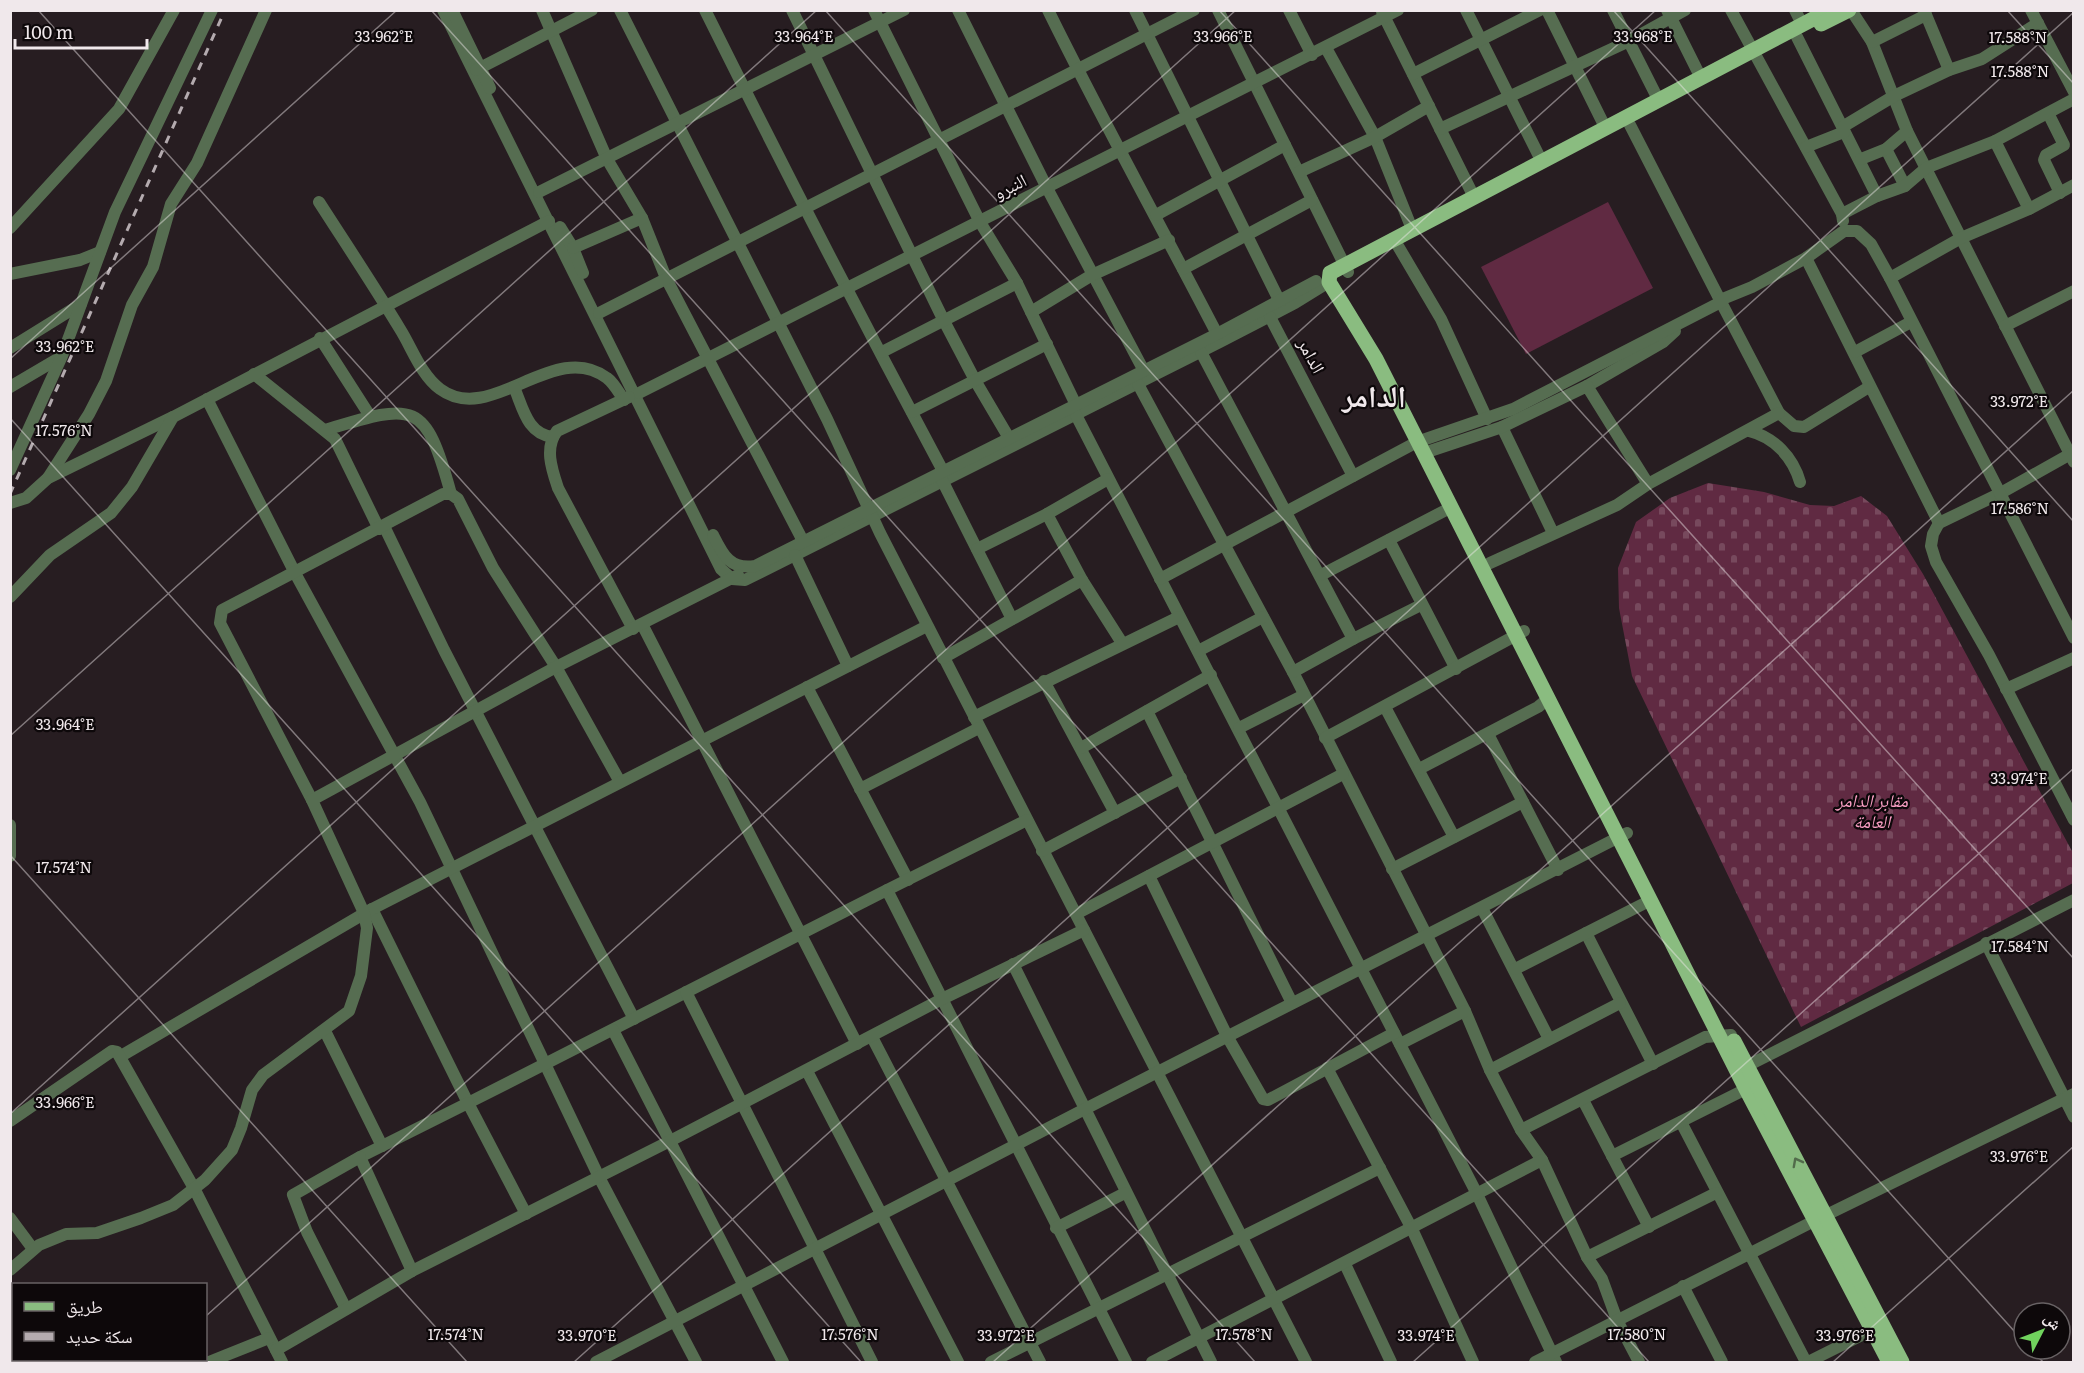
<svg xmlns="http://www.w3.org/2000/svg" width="2084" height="1373" font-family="Literata,'Noto Naskh Arabic',serif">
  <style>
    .cemetery { fill: url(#cemetery-stones) }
    .pitch { fill: #602a42 }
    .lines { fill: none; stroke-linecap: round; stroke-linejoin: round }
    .minor { stroke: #566d51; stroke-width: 12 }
    .major { stroke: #8abc80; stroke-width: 15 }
    .rail { stroke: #b4abaf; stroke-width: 3; stroke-dasharray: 8 8; stroke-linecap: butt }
    .oneway { stroke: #526b4b }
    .ticks { fill: none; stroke: #f0e8eb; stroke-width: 1.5; stroke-opacity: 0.45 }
    .labels { text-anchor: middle; stroke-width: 4.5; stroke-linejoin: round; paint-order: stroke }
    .street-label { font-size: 18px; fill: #f0e8eb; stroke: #0d080a }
    .park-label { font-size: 18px; font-style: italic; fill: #f99ec3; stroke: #0d080a }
    .town-label { font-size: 30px; font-weight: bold; fill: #f0e8eb; stroke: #0d080a }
    .ticks-label { font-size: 15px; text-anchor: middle; fill: #f0e8eb; stroke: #0d080a; stroke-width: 4.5; stroke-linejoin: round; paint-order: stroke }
  </style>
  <defs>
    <pattern id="cemetery-stones" width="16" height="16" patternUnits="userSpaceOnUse" patternTransform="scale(1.5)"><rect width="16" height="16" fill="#602a42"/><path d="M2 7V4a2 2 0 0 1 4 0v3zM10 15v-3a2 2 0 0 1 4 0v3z" fill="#77495d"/></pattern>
  </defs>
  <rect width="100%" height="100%" fill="#271d21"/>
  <polygon class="cemetery" points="1708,483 1764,492 1810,505 1834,506 1861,496 1887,516 1923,574 2073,853 2073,883 1801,1027 1632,676 1619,608 1618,568 1636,522 1670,498"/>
  <polygon class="pitch" points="1608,202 1653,288 1526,354 1481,267"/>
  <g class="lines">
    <g class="minor">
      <polyline points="443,10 721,569 732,579 745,580 1220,342 1295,303 1329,282"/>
      <polyline points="542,10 607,159 642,218 666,278 803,541"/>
      <polyline points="620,10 827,419 880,533 1306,1362"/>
      <path d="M705,10C782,165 861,318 943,471"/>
      <polyline points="792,10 943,319 976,382 1009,438"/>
      <polyline points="874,10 980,222 1017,283 1076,405"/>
      <polyline points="958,10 1047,188 1144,371"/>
      <path d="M1048,10C1102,120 1161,226 1217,334"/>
      <polyline points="1135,10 1280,302"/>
      <polyline points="1218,10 1348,272"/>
      <polyline points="1289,10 1312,55"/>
      <polyline points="1466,10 1542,162"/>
      <polyline points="1547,10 1606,129"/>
      <polyline points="1613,10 1659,101"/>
      <polyline points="1667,10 1701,78"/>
      <polyline points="1731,10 1842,214 1843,221"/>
      <polyline points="1795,10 1802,24"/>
      <polyline points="1851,10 1872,42 1907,131 2074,462"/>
      <polyline points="1924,10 1949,70"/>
      <polyline points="2031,10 2074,92"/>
      <polyline points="453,12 490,88"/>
      <polyline points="1382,12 1474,197"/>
      <polyline points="1797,37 1877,196"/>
      <polyline points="1872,42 1926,15"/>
      <polyline points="1326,48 1375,137 1412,229"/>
      <polyline points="476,70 592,10"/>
      <polyline points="1413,74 1540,10"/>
      <polyline points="2049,115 2064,145 2046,155 2044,160 2060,193"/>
      <polyline points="1630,125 1720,300"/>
      <polyline points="1440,129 1629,41 1685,10"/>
      <polyline points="1995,141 2029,209"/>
      <polyline points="1806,147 1844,132 1844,126 1894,96 1949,70 1982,59 2038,23"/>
      <polyline points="1886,149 1905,186"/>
      <polyline points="1861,159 1886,149 1907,131"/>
      <polyline points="1299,172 1375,137 1429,106"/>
      <polyline points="539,192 904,10"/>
      <path d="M319,202C346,244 374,286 400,329C412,348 421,375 440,389C491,427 554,338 607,378C614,383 619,393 624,400"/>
      <polyline points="1842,214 1877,196 1905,186 1926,168 1995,141 2074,99"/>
      <polyline points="1156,215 1285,145"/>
      <polyline points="560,227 573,248 583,273"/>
      <polyline points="10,228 119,109 174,10"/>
      <polyline points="1398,246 1441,319 1487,419"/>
      <polyline points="573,248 642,218"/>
      <polyline points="1806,258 1939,523"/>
      <polyline points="1183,269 1312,200"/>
      <polyline points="10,274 80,260 100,252"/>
      <polyline points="1890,278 1961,238 2029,209 2074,185"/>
      <polyline points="1721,302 1779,413 1794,426 1804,427 1869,387"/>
      <polyline points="1031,312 1092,275 1169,240"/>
      <polyline points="599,313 1194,10"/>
      <polyline points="1270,317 1353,476"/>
      <polyline points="2005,326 2074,291"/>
      <polyline points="320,338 370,416"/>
      <polyline points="10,348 81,304"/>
      <polyline points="882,352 1017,283"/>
      <polyline points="1201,352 1353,639 1421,605"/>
      <polyline points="1855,352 1911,322"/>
      <polyline points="254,374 335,439 379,529"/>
      <polyline points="1138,384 1295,676 1465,1011 1490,1070 1521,1130 1542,1160 1587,1257 1602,1279 1617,1320 1639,1362"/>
      <polyline points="1587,386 1663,342 1675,331"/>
      <polyline points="10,387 61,357"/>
      <path d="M514,387C523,408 527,434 553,437"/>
      <polyline points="639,393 1398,10"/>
      <path d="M629,397L557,431C544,448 552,470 558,488L633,629"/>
      <polyline points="207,399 295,573 420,802 599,1177 696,1362"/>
      <polyline points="912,412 1047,344"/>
      <polyline points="1076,415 1477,1194 1556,1362"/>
      <polyline points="1502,427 1553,533"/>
      <path d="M325,430C415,403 425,399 451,494"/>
      <path d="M1749,431C1774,437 1793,457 1800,482"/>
      <polyline points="2074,452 1999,494 1939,523 1933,534 1931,546 1936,562 1989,655 2074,820"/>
      <polyline points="1424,453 1502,427 1587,386 1648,484"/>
      <polyline points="10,470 62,356 115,212 212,10"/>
      <polyline points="48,478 89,414 106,381 132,305 153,267 171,204 197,163 266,10"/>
      <polyline points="942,480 1012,619"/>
      <polyline points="10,503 26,498 48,478 173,417"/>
      <polyline points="1047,514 1082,580 1122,643"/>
      <polyline points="384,526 444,650 634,1019"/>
      <path d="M713,535C723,555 730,570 755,566L1217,334L1316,281"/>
      <polyline points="1389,540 1456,669"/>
      <polyline points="977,549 1047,514 1108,479"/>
      <polyline points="795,555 848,666"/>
      <polyline points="1490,563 1617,505 1648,484 1779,413"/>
      <polyline points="1321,575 1448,509 1450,504"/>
      <polyline points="1160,579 1417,442 1513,409 1721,302 1720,300 1752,287 1806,258 1844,231 1857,231 1871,244 1890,278 2074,638"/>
      <polyline points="10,597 50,555 111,513 132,487 173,417 549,221"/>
      <polyline points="642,624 857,1044"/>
      <polyline points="1198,651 1263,617"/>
      <polyline points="943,658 1082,580"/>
      <polyline points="1293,672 1353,639"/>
      <polyline points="1044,681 1115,813"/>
      <polyline points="807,687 908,880"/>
      <polyline points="2006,689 2074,658"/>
      <polyline points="1385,707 1454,837"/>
      <polyline points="1147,711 1292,1003"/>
      <polyline points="974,717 1179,617"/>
      <polyline points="1239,728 1304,695"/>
      <polyline points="1488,734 1558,870"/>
      <polyline points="1325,738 1524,631"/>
      <polyline points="1081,748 1211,675"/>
      <polyline points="1419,769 1538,707 1549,698"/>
      <polyline points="860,789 979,728"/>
      <polyline points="312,800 220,623 222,610 443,494 451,494 458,499 493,568 556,667 620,782"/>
      <polyline points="10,825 10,856"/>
      <polyline points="1042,851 1181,778"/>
      <polyline points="1392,869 1523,802"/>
      <polyline points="1149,876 1227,1036 1263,1099 1268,1100 1394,1033"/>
      <polyline points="887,890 1027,820"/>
      <polyline points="1482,908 1549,1039"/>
      <polyline points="372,909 468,1103 887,890 1126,1362"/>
      <polyline points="1076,914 1343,774"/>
      <polyline points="1586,933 1653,1064"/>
      <polyline points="1986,943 2074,1117"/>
      <polyline points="1013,964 1211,1362"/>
      <polyline points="1515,969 1651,900"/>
      <polyline points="686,992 872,1362"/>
      <polyline points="613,1030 783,1362"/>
      <polyline points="325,1031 382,1146"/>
      <polyline points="872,1037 1040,1362"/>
      <polyline points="1400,1044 1465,1011"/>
      <polyline points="121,1056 372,909 927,626"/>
      <polyline points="1747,1066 2074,900"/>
      <polyline points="1327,1068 1412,1229 1473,1362"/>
      <polyline points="1490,1070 1620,1003"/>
      <polyline points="807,1071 958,1362"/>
      <polyline points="1583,1100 1649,1227"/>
      <polyline points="10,1121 112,1051 117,1052 195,1190 282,1362"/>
      <polyline points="1681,1122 1806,1362"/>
      <polyline points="1521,1130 1705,1037 1731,1035"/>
      <polyline points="1612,1156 1746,1089"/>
      <polyline points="10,1218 33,1249"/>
      <polyline points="1056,1228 1125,1193"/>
      <polyline points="1587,1257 1716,1193"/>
      <polyline points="1345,1264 1391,1362"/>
      <polyline points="10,1270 39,1245 66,1234 97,1233 141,1218 173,1205 205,1180 232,1150 241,1128 252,1090 263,1075 349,1011 361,976 367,928 364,913 312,800 556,667 738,575"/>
      <polyline points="412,1271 360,1157 468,1103 526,1214"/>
      <polyline points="1683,1286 1722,1362"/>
      <polyline points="346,1309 307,1232 293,1195 360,1157"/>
      <polyline points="276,1350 412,1271 670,1141 942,999 1084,930"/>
      <polyline points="209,1362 269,1338"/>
      <polyline points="596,1362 1083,1110 1627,833"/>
      <polyline points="991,1362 1380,1168"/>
      <polyline points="1152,1362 1542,1160"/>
      <polyline points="1535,1362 1814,1221 2074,1094"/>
      <polyline points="1808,1362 1872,1330"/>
    </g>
    <g class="major">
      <polyline points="1830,10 1330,273 1329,282 1376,359 1746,1089 1889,1362"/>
      <polyline points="1821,24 1849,10"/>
      <polyline points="1734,1041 1902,1362"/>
    </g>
    <polyline class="rail" points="10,494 225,10"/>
  </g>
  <defs><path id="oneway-chevron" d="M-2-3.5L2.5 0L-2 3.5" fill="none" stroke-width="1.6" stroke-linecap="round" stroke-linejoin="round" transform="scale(1.5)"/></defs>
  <use class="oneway" href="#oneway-chevron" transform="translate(1797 1162) rotate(-118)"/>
  <path class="ticks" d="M38,10L1255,1362M431,10L1649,1362M825,10L2024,1342M1219,10L2074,959M1613,10L2074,522M2007,10L2074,84M10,359L397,10M10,418L861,1362M10,736L817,10M10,855L467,1362M10,1114L1236,10M10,1293L14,1296M206,1316L1656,10M2031,1349L2043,1362M71,1360L73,1362M154,1362L158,1360M574,1362L2074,12M993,1362L2074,390M1413,1362L2074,768M1833,1362L2074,1146"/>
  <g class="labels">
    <g class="street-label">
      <text transform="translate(1010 187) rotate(-27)" y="6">النبرو</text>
      <text transform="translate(1311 356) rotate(62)" y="6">الدامر</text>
    </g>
    <g class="park-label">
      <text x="1872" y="807">مقابر الدامر<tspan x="1872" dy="21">العامة</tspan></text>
    </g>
    <g class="town-label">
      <text x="1374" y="407">الدامر</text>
    </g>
  </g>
  <g class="ticks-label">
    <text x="1223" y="42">33.966°E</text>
    <text x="384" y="42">33.962°E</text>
    <text x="804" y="42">33.964°E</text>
    <text x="1643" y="42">33.968°E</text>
    <text x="2018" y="43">17.588°N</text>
    <text x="2020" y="77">17.588°N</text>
    <text x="65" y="352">33.962°E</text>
    <text x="2019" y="407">33.972°E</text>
    <text x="64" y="436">17.576°N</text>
    <text x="2020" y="514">17.586°N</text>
    <text x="65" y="730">33.964°E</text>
    <text x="2019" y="784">33.974°E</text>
    <text x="64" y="873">17.574°N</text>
    <text x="2020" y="952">17.584°N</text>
    <text x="65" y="1108">33.966°E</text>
    <text x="2019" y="1162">33.976°E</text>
    <text x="456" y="1340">17.574°N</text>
    <text x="850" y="1340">17.576°N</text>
    <text x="1244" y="1340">17.578°N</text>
    <text x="1637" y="1340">17.580°N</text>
    <text x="587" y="1341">33.970°E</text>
    <text x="1006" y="1341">33.972°E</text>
    <text x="1426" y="1341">33.974°E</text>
    <text x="1845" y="1341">33.976°E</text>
  </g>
  <rect width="2084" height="1373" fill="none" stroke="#f0e8eb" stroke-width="24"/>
  <rect x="12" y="1283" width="195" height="78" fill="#0d080a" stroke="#686264" stroke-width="1.5"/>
  <rect x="24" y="1302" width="30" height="9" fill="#8abc80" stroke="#686264" stroke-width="1.5"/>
  <text x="66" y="1313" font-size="18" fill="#f0e8eb">طريق</text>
  <rect x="24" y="1332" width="30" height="9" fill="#b4abaf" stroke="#686264" stroke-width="1.5"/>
  <text x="66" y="1343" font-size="18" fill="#f0e8eb">سكة حديد</text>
  <g transform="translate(2042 1331) rotate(48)"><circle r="28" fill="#0d080a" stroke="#686264" stroke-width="1.5"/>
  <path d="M0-4.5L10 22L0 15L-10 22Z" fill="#71d35e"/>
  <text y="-9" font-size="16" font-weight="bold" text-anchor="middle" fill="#f0e8eb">ش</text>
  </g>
  <path d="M15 39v9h132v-9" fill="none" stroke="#f0e8eb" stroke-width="3"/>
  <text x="24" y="39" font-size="18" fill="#f0e8eb" stroke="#0d080a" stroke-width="4.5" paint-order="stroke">100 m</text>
</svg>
